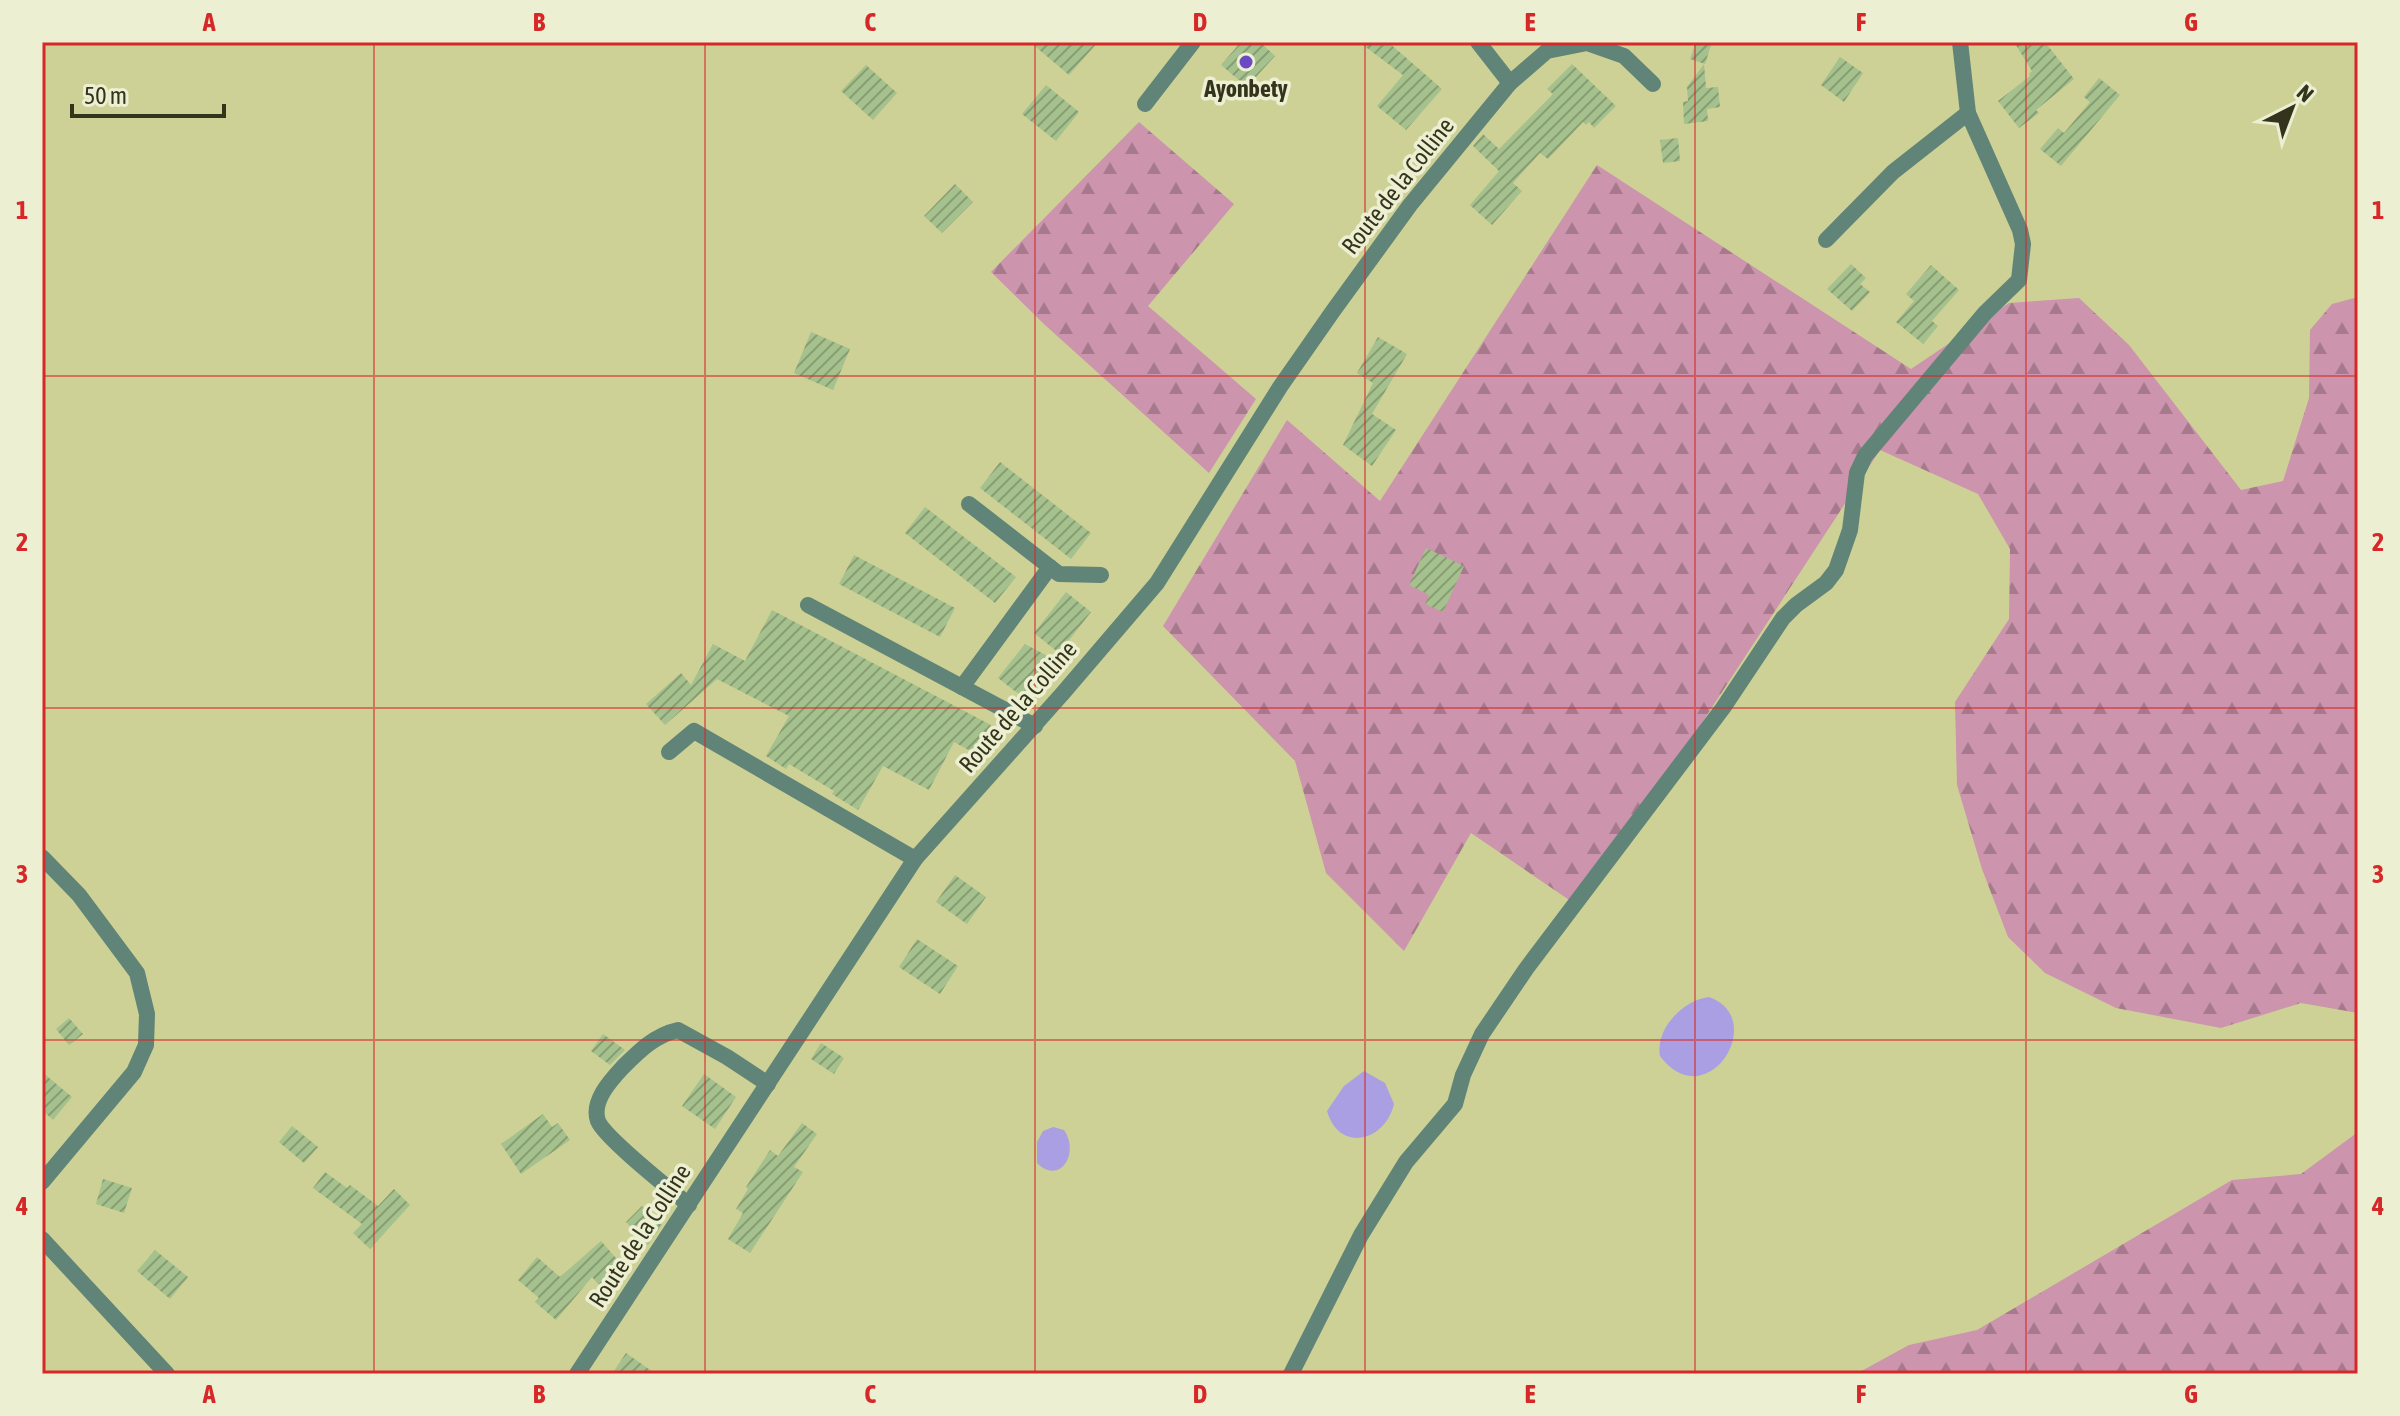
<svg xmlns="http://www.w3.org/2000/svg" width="2400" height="1416" font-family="'Asap Condensed',sans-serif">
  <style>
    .forest { fill: url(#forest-firs) }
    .water { fill: #aa9fe3 }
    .building { fill: url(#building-hatch) }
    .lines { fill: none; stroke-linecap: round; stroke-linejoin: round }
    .street { stroke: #608477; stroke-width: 16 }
    .grid { fill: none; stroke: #d62828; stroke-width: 2; stroke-opacity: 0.55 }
    .poi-dot { fill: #6b4ac3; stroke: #edefd2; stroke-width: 3 }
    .labels { text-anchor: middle; stroke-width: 7; stroke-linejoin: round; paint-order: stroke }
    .poi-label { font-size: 24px; font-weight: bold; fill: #33341c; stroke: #edefd2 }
    .street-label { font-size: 24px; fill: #33341c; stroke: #edefd2 }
    .neatline { fill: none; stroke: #d62828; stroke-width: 3 }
    .grid-label { font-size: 26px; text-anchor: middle; font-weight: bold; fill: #d62828 }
  </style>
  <defs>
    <pattern id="forest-firs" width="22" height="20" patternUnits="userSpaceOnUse" patternTransform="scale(2)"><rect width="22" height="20" fill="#cc94ad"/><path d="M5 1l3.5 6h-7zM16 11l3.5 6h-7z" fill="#a67a8c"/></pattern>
    <pattern id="building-hatch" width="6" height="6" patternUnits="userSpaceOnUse" patternTransform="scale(2)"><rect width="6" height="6" fill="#a5c18d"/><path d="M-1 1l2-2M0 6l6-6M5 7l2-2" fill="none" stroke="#879e72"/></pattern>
  </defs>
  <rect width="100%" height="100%" fill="#cdd195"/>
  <g class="forest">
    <polygon points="1139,122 1234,204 1148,306 1256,399 1209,473 1045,325 991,272"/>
    <polygon points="1597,165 1911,369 2009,303 2079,298 2129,345 2241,490 2283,481 2309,398 2310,330 2332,304 2358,297 2358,1013 2301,1003 2221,1028 2116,1008 2045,973 2008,937 1982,869 1957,785 1955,702 2009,619 2010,549 1978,494 1880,450 1581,908 1471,833 1404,951 1326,873 1295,761 1163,626 1287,420 1380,501"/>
    <polygon points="2358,1132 2358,1374 1856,1374 1909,1345 1977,1330 2232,1180 2301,1174"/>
  </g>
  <g class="water">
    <path d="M1709,997C1770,1019 1706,1118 1660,1056C1655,1029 1683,1000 1709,997Z"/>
    <path d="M1364,1071L1385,1083L1394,1104C1385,1142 1339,1153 1327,1111L1344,1086Z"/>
    <path d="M1053,1127L1064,1130C1080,1153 1060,1186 1037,1163V1142L1043,1131Z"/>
  </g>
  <g class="building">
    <polygon points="1030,42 1098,42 1069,75"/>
    <polygon points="1241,42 1260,42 1275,56 1247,87 1221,65"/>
    <polygon points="1359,42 1388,42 1442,89 1406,130 1377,106 1403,75"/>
    <polygon points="1696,42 1712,42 1705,64 1690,59"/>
    <polygon points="2014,42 2045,42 2074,79 2036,110 2039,113 2019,128 1998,101 2030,76 2029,74 2032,71"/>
    <polygon points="1840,57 1863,73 1844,102 1821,85"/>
    <polygon points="1572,64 1616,106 1594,128 1589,122 1586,125 1583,122 1548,159 1540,153 1513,183 1522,191 1492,225 1470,205 1499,171 1473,146 1483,134 1499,149 1553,94 1547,89"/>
    <polygon points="1704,64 1706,88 1718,87 1720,107 1707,109 1708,121 1684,124 1683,102 1688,101 1687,87"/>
    <polygon points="866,65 897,93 873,120 841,91"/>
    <polygon points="2099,78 2120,95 2061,166 2040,149 2058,128 2064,133 2090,102 2084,97"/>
    <polygon points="1046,85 1079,112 1056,141 1022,114"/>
    <polygon points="1678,138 1680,161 1663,163 1660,140"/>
    <polygon points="955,184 973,202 942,233 924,216"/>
    <polygon points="1851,264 1866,278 1860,284 1870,292 1852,311 1827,289"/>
    <polygon points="1931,265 1959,290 1932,321 1938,326 1923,344 1896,322 1914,301 1906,294"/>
    <polygon points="811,332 850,349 833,390 794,373"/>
    <polygon points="1378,337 1407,354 1372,414 1396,430 1372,466 1343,445 1373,383 1357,373"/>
    <polygon points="1000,462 1091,533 1071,559 980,488"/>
    <polygon points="925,507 1016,577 995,603 905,533"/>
    <polygon points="1426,548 1464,566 1443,612 1425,604 1429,595 1409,585"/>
    <polygon points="854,555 955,608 940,637 839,584"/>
    <polygon points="1066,592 1091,612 1059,653 1034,633"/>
    <polygon points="772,610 991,725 976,754 954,742 929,790 883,766 858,810 832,794 834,791 789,764 786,769 766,756 789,716 717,679 665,725 646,704 681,673 691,685 713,644 745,661"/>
    <polygon points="1025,644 1055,660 1024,698 998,678"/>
    <polygon points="955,875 986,897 967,924 936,902"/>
    <polygon points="917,939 958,966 940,994 899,967"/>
    <polygon points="69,1018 83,1034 69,1045 56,1029"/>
    <polygon points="603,1034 625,1050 610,1065 591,1051"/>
    <polygon points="821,1043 844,1058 834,1074 811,1059"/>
    <polygon points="42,1072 72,1097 53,1120 42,1110"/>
    <polygon points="704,1074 736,1097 715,1129 682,1106"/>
    <polygon points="543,1114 552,1127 558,1123 570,1140 521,1174 501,1144"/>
    <polygon points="802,1123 817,1134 794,1167 803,1172 750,1253 728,1239 743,1213 736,1209 748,1189 746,1187 770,1150 778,1156"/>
    <polygon points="292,1126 318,1147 304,1163 279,1142"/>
    <polygon points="325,1172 347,1188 350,1185 378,1206 394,1189 410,1205 370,1249 353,1233 362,1224 313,1188"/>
    <polygon points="103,1179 132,1188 124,1213 96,1204"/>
    <polygon points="642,1206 662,1225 648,1245 626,1222"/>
    <polygon points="601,1241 629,1273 606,1293 592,1277 556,1320 535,1302 539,1298 518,1280 537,1257 560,1277"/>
    <polygon points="155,1250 188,1277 170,1299 137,1271"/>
    <polygon points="626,1353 656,1374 612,1374"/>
  </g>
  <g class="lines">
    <g class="street">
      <polyline points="1478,42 1510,83"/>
      <polyline points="1145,104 1193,42"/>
      <polyline points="1826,240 1893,172 1968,113"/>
      <polyline points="969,504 1059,574 1101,575"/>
      <polyline points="808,605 1035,726"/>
      <polyline points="962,687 1050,567"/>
      <polyline points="669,752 694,731 915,859"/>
      <polyline points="42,857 79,895 137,973 147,1014 146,1045 134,1072 42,1182"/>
      <path d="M689,1205C671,1190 605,1138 598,1121C591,1101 611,1080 623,1067C639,1051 655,1035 678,1030L727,1057L768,1084"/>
      <polyline points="42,1239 167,1374"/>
      <polyline points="577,1374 915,859 1063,693 1157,583 1280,387 1333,311 1410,205 1510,83 1547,51 1587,43 1624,56 1653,84"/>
      <polyline points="1291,1374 1361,1235 1406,1162 1455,1104 1463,1075 1482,1034 1526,969 1723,708 1783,618 1796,605 1826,583 1836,570 1850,530 1857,473 1865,456 1985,313 2019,280 2023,244 2020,230 1968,113 1960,42"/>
    </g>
  </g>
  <path class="grid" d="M374,42V1374M705,42V1374M1035,42V1374M1365,42V1374M1695,42V1374M2026,42V1374M42,376H2358M42,708H2358M42,1040H2358"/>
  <circle class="poi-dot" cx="1246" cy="62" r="8"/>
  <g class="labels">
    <g class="poi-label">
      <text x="1246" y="97">Ayonbety</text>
    </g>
    <g class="street-label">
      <text transform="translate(1398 186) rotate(-52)" y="8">Route de la Colline</text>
      <text transform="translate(1018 707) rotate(-49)" y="8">Route de la Colline</text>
      <text transform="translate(640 1236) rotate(-57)" y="8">Route de la Colline</text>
    </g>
  </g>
  <rect width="2400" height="1416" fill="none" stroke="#edefd2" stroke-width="88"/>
  <g transform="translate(2292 108) rotate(42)" stroke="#edefd2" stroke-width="6" paint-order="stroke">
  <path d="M0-6L14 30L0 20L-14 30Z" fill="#33341c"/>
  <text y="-12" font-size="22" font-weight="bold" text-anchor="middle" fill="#33341c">N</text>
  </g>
  <path d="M72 104v12h152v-12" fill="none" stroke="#33341c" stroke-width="4"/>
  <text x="84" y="104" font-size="24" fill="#33341c" stroke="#edefd2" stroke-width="6" paint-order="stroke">50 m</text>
  <rect x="44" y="44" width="2312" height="1328" class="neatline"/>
  <g class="grid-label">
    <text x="209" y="31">A</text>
    <text x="539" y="31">B</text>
    <text x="870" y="31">C</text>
    <text x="1200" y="31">D</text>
    <text x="1530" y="31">E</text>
    <text x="1861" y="31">F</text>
    <text x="2191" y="31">G</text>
    <text x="22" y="219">1</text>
    <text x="2378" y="219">1</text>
    <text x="22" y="551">2</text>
    <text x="2378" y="551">2</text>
    <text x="22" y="883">3</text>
    <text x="2378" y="883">3</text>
    <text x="22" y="1215">4</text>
    <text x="2378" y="1215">4</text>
    <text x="209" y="1403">A</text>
    <text x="539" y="1403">B</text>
    <text x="870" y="1403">C</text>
    <text x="1200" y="1403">D</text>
    <text x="1530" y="1403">E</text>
    <text x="1861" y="1403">F</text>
    <text x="2191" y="1403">G</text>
  </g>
</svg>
